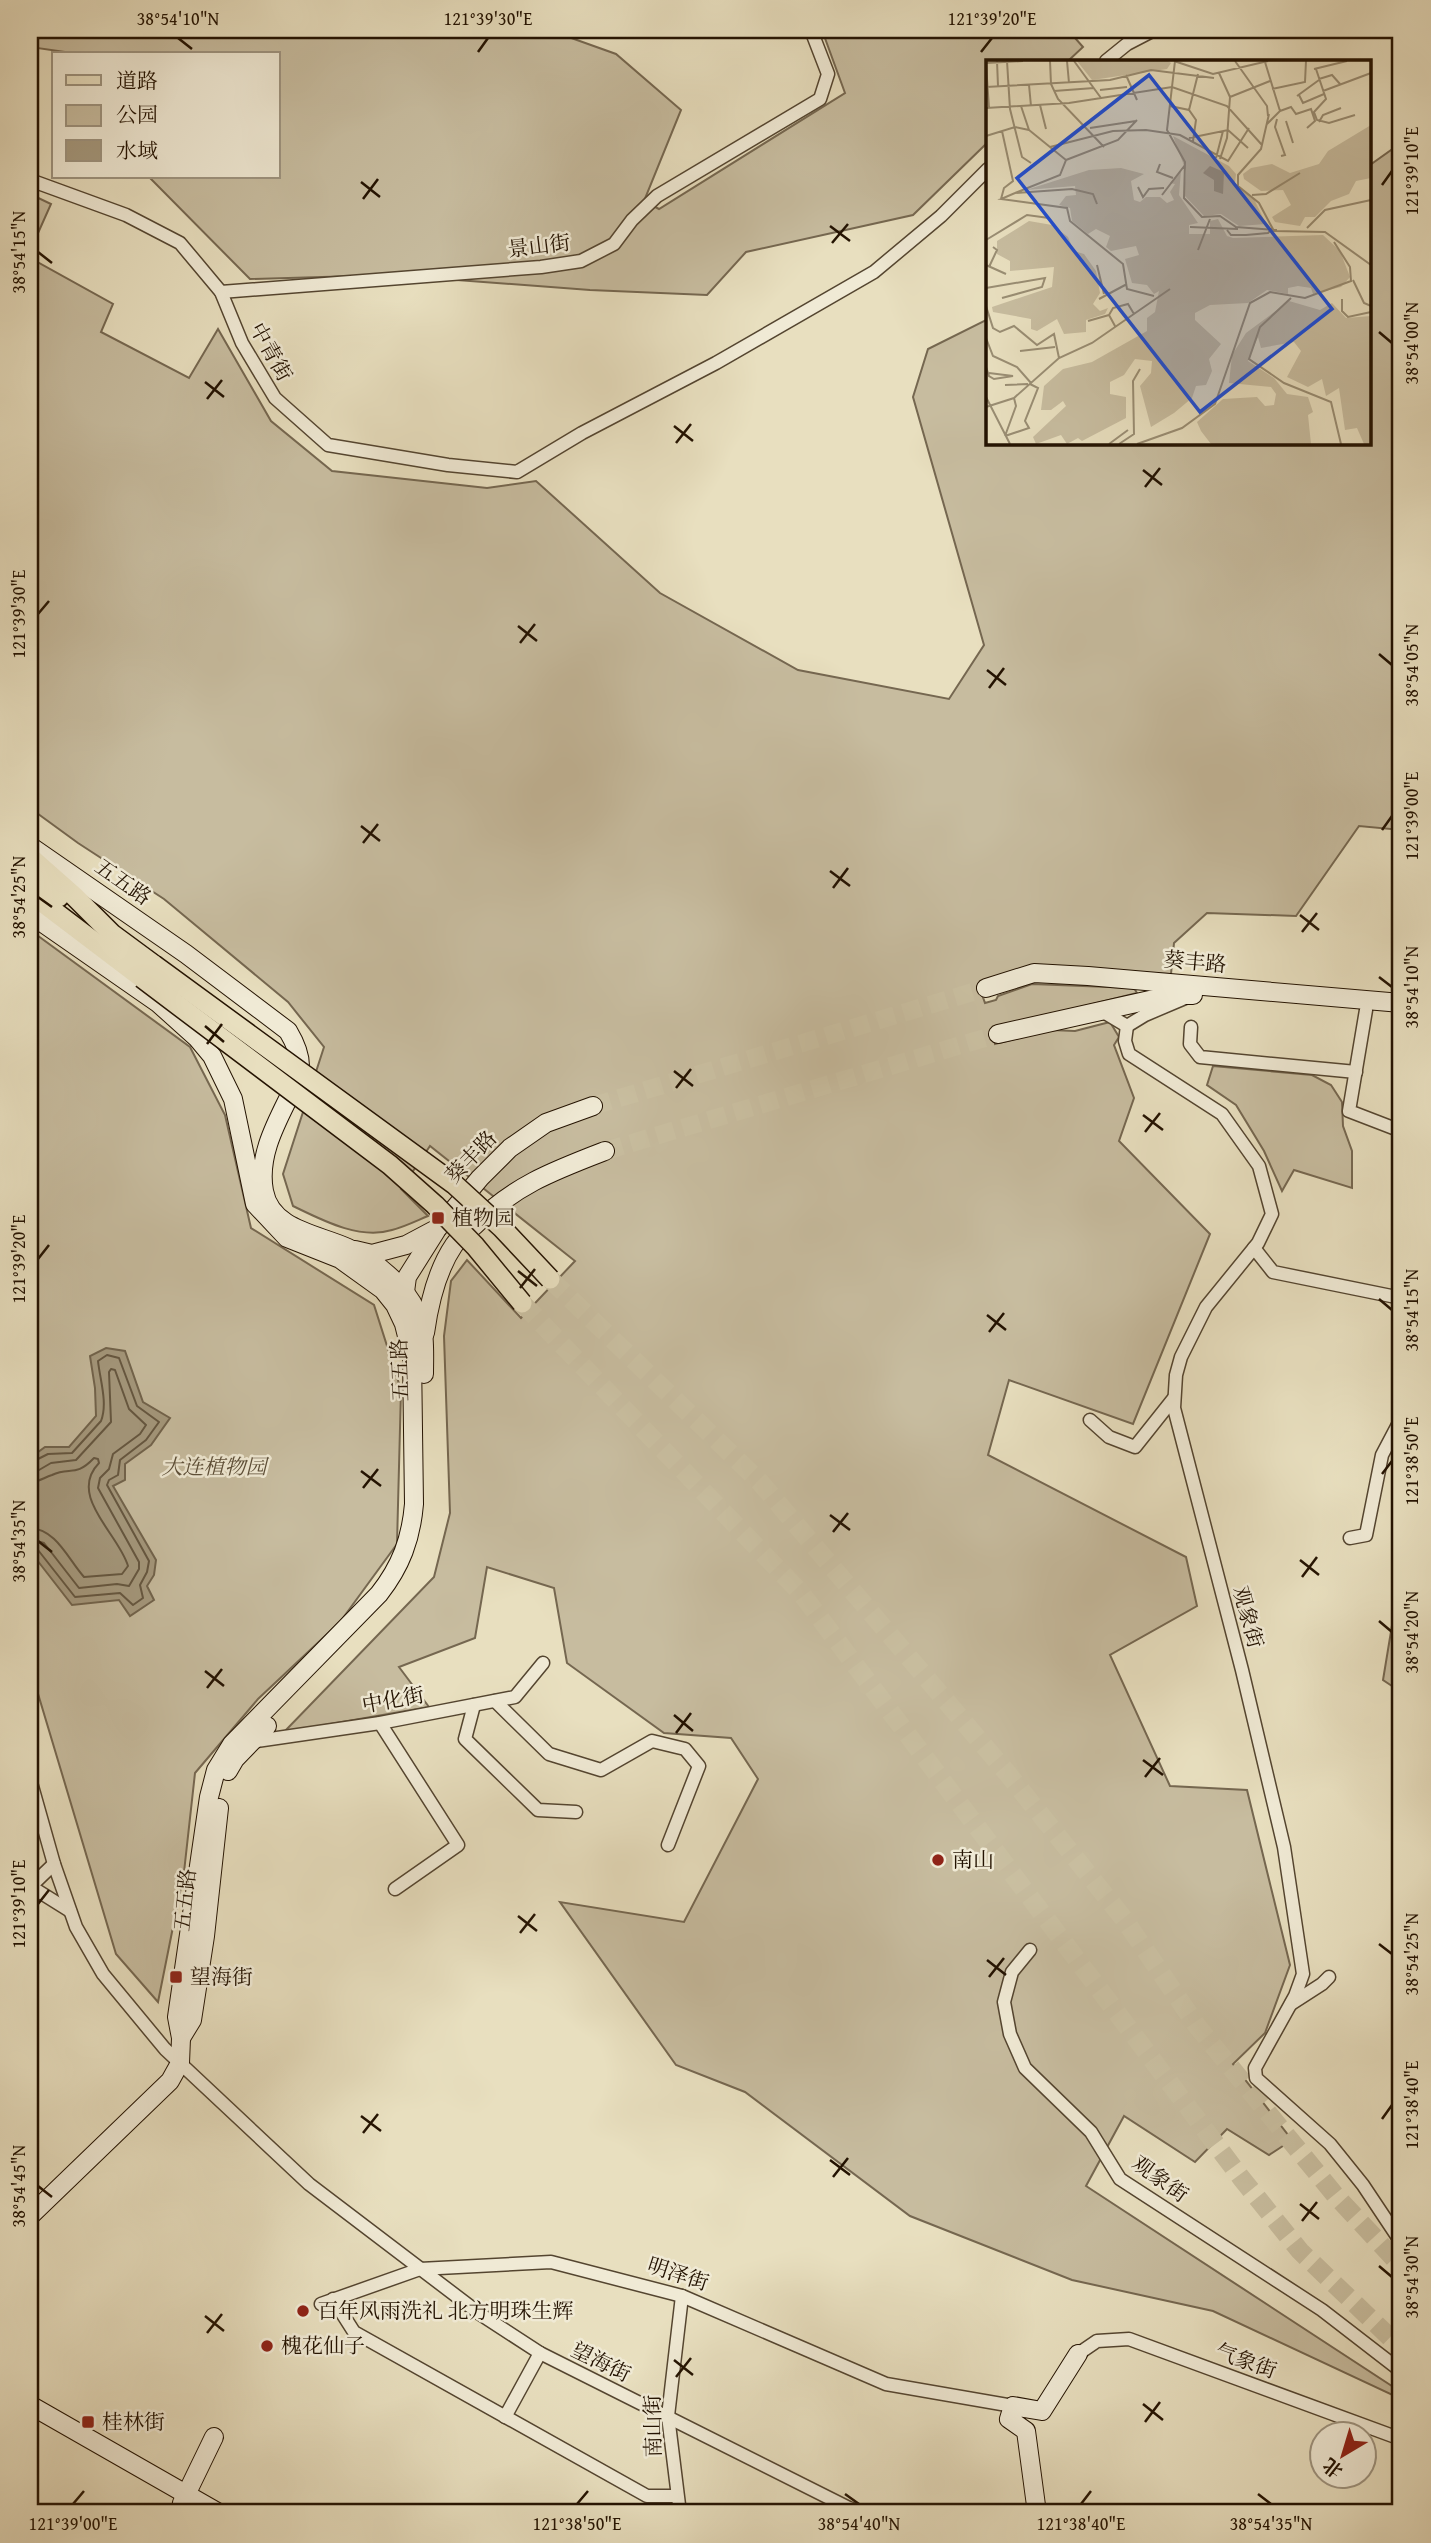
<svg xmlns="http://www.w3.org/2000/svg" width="1431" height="2543" font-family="'Gentium Book Plus','Noto Serif SC',serif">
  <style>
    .green { fill: #c7bc9f; stroke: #756750; stroke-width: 2 }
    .water { fill: #a5997e; stroke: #71634c; stroke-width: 2 }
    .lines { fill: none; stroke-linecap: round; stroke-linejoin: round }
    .shore { stroke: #645640; stroke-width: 2 }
    .secondary-tunnel { stroke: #cac0a2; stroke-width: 18; stroke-dasharray: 18 9; stroke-linecap: butt }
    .primary-tunnel { stroke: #cac0a2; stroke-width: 19; stroke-dasharray: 19 10; stroke-linecap: butt }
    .street-casing { stroke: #544530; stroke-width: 15 }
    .secondary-casing { stroke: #231201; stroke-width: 20 }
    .primary-casing { stroke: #231201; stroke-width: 22 }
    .street { stroke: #f0ead5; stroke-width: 12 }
    .secondary { stroke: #f0ead5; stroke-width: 18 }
    .primary { stroke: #e8dfbf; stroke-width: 19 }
    .primary-bridge-casing { stroke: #231201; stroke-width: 22; stroke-linecap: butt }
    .primary-bridge { stroke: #e8dfbf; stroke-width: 19 }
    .ticks { fill: none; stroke: #231201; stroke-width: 2.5 }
    .poi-dot { fill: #8f2418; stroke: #f0ead5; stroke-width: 2.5 }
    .labels { text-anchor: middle; stroke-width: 5; stroke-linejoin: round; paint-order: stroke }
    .street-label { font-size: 21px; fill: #231201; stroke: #f0ead5 }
    .poi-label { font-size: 21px; fill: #231201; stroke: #f0ead5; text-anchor: start }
    .park-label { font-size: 21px; font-style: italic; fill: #5c4e38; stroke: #f0ead5 }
    .inset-road { fill: none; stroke: #998d73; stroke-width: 2 }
    .view { fill: #1d4ed8; fill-opacity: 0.15; stroke: #1d4ed8; stroke-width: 3.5 }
    .inset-edge { fill: none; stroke: #231201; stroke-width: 3.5 }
    .neatline { fill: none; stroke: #231201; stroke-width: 2.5 }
    .ticks-label { font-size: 18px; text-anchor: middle; fill: #231201 }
  </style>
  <rect width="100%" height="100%" fill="#e8dfbf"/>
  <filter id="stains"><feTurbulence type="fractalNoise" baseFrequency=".00286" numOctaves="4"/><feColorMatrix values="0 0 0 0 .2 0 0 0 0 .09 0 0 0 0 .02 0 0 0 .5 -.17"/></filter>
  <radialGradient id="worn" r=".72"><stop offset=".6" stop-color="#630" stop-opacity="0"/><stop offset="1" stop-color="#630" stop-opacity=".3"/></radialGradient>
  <g class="green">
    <polygon points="30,30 549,30 616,54 681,110 644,201 659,209 845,93 822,30 1068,30 1083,47 1068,61 988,61 988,142 913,215 746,252 707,295 590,290 390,275 250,279 149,177 278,177 278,54 79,54 30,47"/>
    <path d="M1401,143V830L1359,826L1296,916L1207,913L1174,943L1171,974L1037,968L979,986L985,1003L996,1000L998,996L1032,984L1134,988L1137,993L992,1029L995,1044L1051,1030L1075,1031L1110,1022L1119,1037L1114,1045L1134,1098L1119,1141L1210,1234L1133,1424L1009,1380L988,1455L1186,1557L1197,1606L1110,1655L1170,1786L1247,1790L1290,1965L1265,2033L1233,2064L1292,2140L1269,2155L1227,2129L1195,2162L1124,2116L1086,2186L1401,2392V2399L1213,2311L1072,2280L910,2216L745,2092L676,2065L560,1902L684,1922L758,1779L731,1738L664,1733L567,1663L554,1588L487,1567L475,1638L399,1667L429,1707L284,1732L434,1577L450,1513L444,1336L451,1281L467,1260L521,1318L575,1261L430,1146L401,1189L428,1216C416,1221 404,1227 392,1230C359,1240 322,1220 293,1206L283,1174L324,1047L288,1002L164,899L78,843L30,808V258L113,304L101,332L189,378L218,329L271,421L332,471L487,488L536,481L660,593L798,670L949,699L984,645L913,397L928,349L988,319V443H1370V165Z"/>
    <polygon points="30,194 51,204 30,251"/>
    <polygon points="30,930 190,1047 225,1115 251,1228 374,1305 401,1390 397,1544 340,1622 258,1699 195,1773 184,1872 158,2002 116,1954 30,1667"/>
    <polygon points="1213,1066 1312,1075 1331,1085 1342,1102 1343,1126 1352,1151 1352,1188 1294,1170 1282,1191 1264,1151 1236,1105 1207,1085"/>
    <polygon points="1401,1487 1401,1692 1383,1680 1398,1589 1394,1502"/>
  </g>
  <polygon class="water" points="106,1348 125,1351 143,1402 170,1418 151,1445 125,1464 125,1480 113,1486 156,1560 154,1575 147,1586 154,1600 130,1616 119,1600 72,1605 30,1551 30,1458 45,1447 69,1447 96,1416 95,1388 90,1356"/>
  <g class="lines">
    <g class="shore">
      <path d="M30,1463L48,1454L72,1453L101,1421C108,1403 100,1380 98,1361L107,1355L119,1358L137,1406L159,1422L146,1440L120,1460L118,1475L109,1480L107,1485L149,1561L147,1572L140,1585L143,1598L133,1605L120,1593L75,1597L38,1550L30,1547"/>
      <polyline points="30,1472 39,1470 51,1463 76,1460 111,1422 109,1372 111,1369 115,1370 129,1409 146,1425 140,1434 113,1454 109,1469 100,1478 98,1488 139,1562 139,1569 129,1586 117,1584 79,1588 44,1543 30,1539"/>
      <path d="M30,1482C39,1482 43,1478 52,1475C70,1466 75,1478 94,1458L98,1459L99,1463C67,1496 119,1534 128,1566L122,1574L84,1577C68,1559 56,1529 30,1528"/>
    </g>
    <g class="secondary-tunnel">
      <polyline points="593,1106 986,988"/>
      <polyline points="605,1151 998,1034"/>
    </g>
    <g class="primary-tunnel">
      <polyline points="550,1279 759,1481 1008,1774 1124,1919 1197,2026 1335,2195 1401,2266"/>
      <polyline points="522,1303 801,1593 1242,2179 1300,2251 1401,2348"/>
    </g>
    <g class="street-casing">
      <g id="street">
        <polyline points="1106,61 1127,44 1154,30"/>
        <polyline points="30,180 126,215 180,243 221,292 242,343 275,398 328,445 448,465 517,472 582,433 716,363 874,272 941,216 988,169"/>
        <polyline points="221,292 541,267 581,261 614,244 632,220 657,196 820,99 828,74 811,30"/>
        <polyline points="1366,1010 1349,1111 1401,1131"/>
        <polyline points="1102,1011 1127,1026 1145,1015 1185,998"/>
        <polyline points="1127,1026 1125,1041 1129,1054 1222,1114 1259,1166 1272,1214 1258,1243 1206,1307 1181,1357 1176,1375 1174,1408 1242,1670 1284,1847 1303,1974 1295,1996 1255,2068 1256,2078 1330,2144 1363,2185 1401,2242"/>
        <polyline points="1191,1027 1190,1044 1200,1057 1356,1072"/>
        <polyline points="1254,1248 1273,1272 1401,1298"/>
        <polyline points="1090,1420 1109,1437 1135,1447 1174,1398"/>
        <polyline points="1350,1538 1366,1535 1382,1455 1401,1419"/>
        <polyline points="495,1701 549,1754 601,1770 652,1741 685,1749 699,1766 668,1845"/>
        <polyline points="474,1705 465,1739 538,1810 576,1812"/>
        <polyline points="380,1723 458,1845 395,1889"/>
        <polyline points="250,1742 380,1723 515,1697 543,1663"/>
        <polyline points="30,1779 54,1864 76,1927 103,1974 165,2049 309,2184 480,2314 540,2353 849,2508 863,2513"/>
        <polyline points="30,1886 70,1911"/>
        <polyline points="30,1887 54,1864"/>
        <polyline points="1030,1950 1012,1972 1004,2002 1010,2034 1025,2068 1091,2132 1120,2179 1322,2310 1401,2371"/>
        <polyline points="1291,2004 1322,1984 1329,1977"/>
        <polyline points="333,2299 354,2332 647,2496 677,2496"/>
        <polyline points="321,2304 420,2269 551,2262 682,2296 886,2384 1013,2406"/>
        <polyline points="1078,2354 1097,2341 1129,2339 1401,2439"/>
        <polyline points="505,2417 540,2353"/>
        <polyline points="680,2513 668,2416 682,2296"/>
      </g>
    </g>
    <g class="secondary-casing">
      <g id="secondary">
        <path d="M30,846L186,954L288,1031C294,1041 300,1054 300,1066C300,1077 292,1091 287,1101C273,1129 258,1159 264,1191C271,1230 318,1234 348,1248C375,1261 404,1284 417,1312C426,1332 424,1353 424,1374"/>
        <path d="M30,914L158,1003L197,1038L212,1056L233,1099L255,1204L287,1238L340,1259L383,1290L395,1305L404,1324L412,1356L414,1504C411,1539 401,1566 379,1594L232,1744L216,1770L209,1797L177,2017L181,2038L180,2063L170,2081L30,2216"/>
        <polyline points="986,988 1034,973 1088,976 1401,1003"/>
        <polyline points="998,1034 1172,995 1193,995"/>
        <polyline points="355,1250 372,1254 406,1245 438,1228 480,1178 510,1148 546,1123 593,1106"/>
        <polyline points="404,1299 407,1277 436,1231"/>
        <path d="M425,1333C429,1304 437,1270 454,1245C459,1238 467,1232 474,1226C513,1186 553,1171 605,1151"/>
        <polyline points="228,1771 235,1759 267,1726"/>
        <polyline points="181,2038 192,2020 205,1936 219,1808"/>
        <polyline points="30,2405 219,2513"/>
        <polyline points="180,2513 182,2503 214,2437"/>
        <polyline points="1037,2513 1026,2431 1009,2419 1013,2406 1042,2411 1078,2354"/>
      </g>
    </g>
    <g class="primary-casing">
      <g id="primary">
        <polyline points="30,857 73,895 112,934 154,965"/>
        <polyline points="30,876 59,897"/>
        <polyline points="30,893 142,978"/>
      </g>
    </g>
    <use href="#street" class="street"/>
    <use href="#secondary" class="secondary"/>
    <use href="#primary" class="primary"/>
    <g class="primary-bridge-casing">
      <g id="primary-bridge">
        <polyline points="154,965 454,1184 502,1228 550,1279"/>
        <polyline points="142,978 390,1165 435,1205 475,1246 522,1303"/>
      </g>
    </g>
    <use href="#primary-bridge" class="primary-bridge"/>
  </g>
  <path class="ticks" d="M178,38L192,49M478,52L488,38M981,52L992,38M361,182L380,197M1382,185L1392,171M363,199L378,179M830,226L850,241M832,243L848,224M38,252L52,263M1379,332L1392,343M205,382L224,397M207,399L222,380M674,426L693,441M676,443L691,424M1143,470L1162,485M1145,487L1160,468M38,614L49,601M518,626L537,641M520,643L535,624M1379,654L1392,665M987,670L1006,685M989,688L1004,668M361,826L380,841M1382,830L1392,816M363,843L378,824M830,871L850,886M833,888L848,868M38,897L52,907M1300,915L1319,930M1302,932L1317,913M1379,977L1392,987M205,1026L224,1042M207,1044L222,1024M674,1071L693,1086M676,1088L691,1069M1143,1115L1163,1130M1145,1132L1160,1113M38,1259L49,1245M518,1271L537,1286M520,1288L535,1269M1379,1299L1392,1310M987,1315L1006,1330M989,1332L1004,1313M361,1471L381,1486M1382,1474L1392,1461M363,1488L378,1469M830,1515L850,1530M833,1532L848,1513M38,1541L52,1552M1300,1560L1319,1575M1302,1577L1317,1557M1379,1621L1392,1632M205,1671L224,1686M207,1688L222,1669M674,1715L693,1731M676,1733L691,1713M1143,1760L1163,1775M1145,1777L1160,1758M38,1904L49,1890M518,1916L537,1931M520,1933L535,1914M1379,1944L1392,1954M987,1960L1006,1975M989,1977L1004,1958M361,2116L381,2131M1382,2119L1392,2105M363,2133L378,2114M830,2160L850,2175M833,2177L848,2158M38,2186L52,2197M1300,2204L1319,2219M1302,2221L1317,2202M1379,2266L1392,2277M205,2316L224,2331M207,2333L222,2314M674,2360L693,2375M676,2377L691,2358M1143,2404L1163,2420M1145,2422L1160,2402M845,2494L859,2504M1258,2494L1271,2504M73,2504L84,2491M577,2504L588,2491M1081,2504L1091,2491"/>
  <g class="poi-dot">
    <rect x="431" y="1211" width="14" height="14" rx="3.5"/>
    <circle cx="938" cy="1860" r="7"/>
    <rect x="169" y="1970" width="14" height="14" rx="3.5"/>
    <circle cx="303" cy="2311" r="7"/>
    <circle cx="267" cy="2346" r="7"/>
    <rect x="81" y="2415" width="14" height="14" rx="3.5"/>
  </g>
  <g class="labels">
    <g class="street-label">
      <text transform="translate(539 246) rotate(-7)" y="7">景山街</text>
      <text transform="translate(271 352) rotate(61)" y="7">中青街</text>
      <text transform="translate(123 882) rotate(35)" y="7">五五路</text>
      <text transform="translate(1195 962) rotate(5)" y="7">葵丰路</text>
      <text transform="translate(471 1157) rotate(-46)" y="7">葵丰路</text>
      <text transform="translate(400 1370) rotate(-92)" y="7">五五路</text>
      <text transform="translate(1248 1617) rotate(75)" y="7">观象街</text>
      <text transform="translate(393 1700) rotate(-10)" y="7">中化街</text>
      <text transform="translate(185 1900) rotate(-84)" y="7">五五路</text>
      <text transform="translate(1160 2179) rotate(36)" y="7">观象街</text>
      <text transform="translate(678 2274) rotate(18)" y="7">明泽街</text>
      <text transform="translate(1246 2361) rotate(20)" y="7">气象街</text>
      <text transform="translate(601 2362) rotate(26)" y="7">望海街</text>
      <text transform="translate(653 2426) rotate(-91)" y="7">南山街</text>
    </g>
    <g class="poi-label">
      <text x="452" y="1225">植物园</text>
      <text x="952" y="1867">南山</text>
      <text x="190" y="1984">望海街</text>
      <text x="317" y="2318">百年风雨洗礼 北方明珠生辉</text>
      <text x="281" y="2353">槐花仙子</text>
      <text x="102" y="2429">桂林街</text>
    </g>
    <g class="park-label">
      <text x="214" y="1474">大连植物园</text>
    </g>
  </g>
  <g transform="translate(986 60)">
    <rect width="385" height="385" fill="#e8dfbf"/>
    <path d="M91,1H182L185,3L181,9L106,20ZM385,65V118L370,121L363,134L345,141L329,157H319L314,166L289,162L286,157L305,145L297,130L275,131L258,119L257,114L265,108L286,104L304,113L333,104L342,91ZM187,76L243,106L250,114L249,123L268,139L280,164L253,166L235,154L218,156L198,135L200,111ZM135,108L158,114L145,121L148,140L154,142L160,137H174L181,143L188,140L184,132L189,124L184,123L195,110L193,135L212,163L203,165V174H224V161L232,159L241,176L247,178L337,175L354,191L364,217L355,227L327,234L325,228L312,226L302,228V234L281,230L262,243L224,245L209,253V260L235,284L223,299L226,311L220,325L210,326L206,338L188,353L165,367L154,326L165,313L166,301L149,299L138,315L124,322V334L140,337V358L96,381L92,378L81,384L75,375L50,384L47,377L80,346L77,341L65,350H55L58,326L77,309L106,302L161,271V258L169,252L173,231L168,234L161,225L146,223L139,199L153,195L150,186L125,191L120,187L124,176L110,169L102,174L86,161L84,148L73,145L80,136L90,135L89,126L40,130L103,110ZM43,161L66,165L82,177L88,191L98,194L110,211L114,233L107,244L114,251L122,248L119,254L100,260V272L78,274L71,259L51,271L45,269V259L7,252L6,247L66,227L68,207L24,211V201L11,194V181ZM303,241L334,250L346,243L360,258L385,256V384H378L371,368L359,370L353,328L340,336L336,319L322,327L301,317L315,291L308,282L275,288L272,277L262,301L288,318L301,334L322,337L327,352L322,355L325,384H225L215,371L211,362L237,339L271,337L279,346L288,345L290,334L285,327L243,323L246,295L260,273Z" fill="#c7bc9f"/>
    <path d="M224,106L238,112L237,134L228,131V120L217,113Z" fill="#a5997e"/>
    <path class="inset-road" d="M11,1L12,26M21,1L24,49L36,97L45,103M64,1L65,24L72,39L118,87M81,1L83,23M88,1L115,38M188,1L227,14L282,1M189,1L181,70L199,102L198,138L216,157L234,156L250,167L291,170M249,1L281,46L282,56M279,2L294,51L281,64M0,3L37,1M0,4L3,48M328,9L361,1M330,9L340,39L328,52L331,60L343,63L369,55M233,13L244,37L241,78L234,99M140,15L151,40M333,19L346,15L354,24M43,25L45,46M0,27L124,20L165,10L228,18M286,29L319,22L320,1M114,30L141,27M68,31L108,28M337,31L385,13M313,35L317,43L338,34M311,36L333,20M244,37L284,21M54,45L60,69M184,46L203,50L210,60L207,81M0,48L83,43L186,27L241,46L276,85M203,50L212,14M294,51L305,47L310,54L325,49L329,61L321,68M283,54L275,89L252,115V126L273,143L288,171L339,172L385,205M291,59L289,67L299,95L295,96M300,61L307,83M333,62L337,55L355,48M104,68L150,61M0,76L29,67L43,70M203,78L242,70L262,88M64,87L127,71L160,70L194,75L242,101L263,68M230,98L237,71M80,100L132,80L151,60M174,104L171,112L187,118M152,127L157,137L163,129L178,128M29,133L74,115L80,100L43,70L35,46M176,135L199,105M266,135L280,134L314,113M15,139L18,128L27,121L16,71M111,144L107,134L86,129L29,133L15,139L81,148L84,161L137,204L141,229L168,236M204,167L252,169M321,168L339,150L385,140M241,170L245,175H260L282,173L286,169M0,180L41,155L63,158M212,190L224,159M0,205L20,214M111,205L118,234M3,207L11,190L7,187M367,220L378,243L385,246M0,228L59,218L56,227L16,238M305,238L274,267L263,299L298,323L345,342L355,384M113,239L141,224M356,239V251L362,257L385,252M0,246L7,268L14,272L28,266L51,285L68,274L73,298M102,261L123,255M129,266L123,255L127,248L142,244L148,254M0,278L7,296L31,307L45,323M34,291L69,287M0,307L3,316L8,319L27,316L3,313M19,325L42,324M0,337L24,384M0,347L28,338L73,298L106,283L184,229M19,376L43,368L39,361L52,328L44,324M19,376L30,346L28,338M123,384L142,370M133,384L148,374L147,321L154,309M151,384L196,368L229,344L264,243L284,232L319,238L365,221L364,207L348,182"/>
    <path class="view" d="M163,15L346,249L214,352L31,118Z"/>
    <rect width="385" height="385" class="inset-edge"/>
  </g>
  <rect width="1431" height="2543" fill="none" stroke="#e8dfbf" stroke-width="77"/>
  <rect x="52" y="52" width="228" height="126" fill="#f0ead5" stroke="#9e9480" stroke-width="2"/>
  <rect x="66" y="75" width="35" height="10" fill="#e8dfbf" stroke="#9e9480" stroke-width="2"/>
  <text x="116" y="88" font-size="21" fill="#231201">道路</text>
  <rect x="66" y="105" width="35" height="21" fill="#c7bc9f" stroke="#9e9480" stroke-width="2"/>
  <text x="116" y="122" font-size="21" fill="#231201">公园</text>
  <rect x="66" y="140" width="35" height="21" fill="#a5997e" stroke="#9e9480" stroke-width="2"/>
  <text x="116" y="158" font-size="21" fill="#231201">水域</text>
  <g transform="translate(1343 2455) rotate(218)"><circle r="33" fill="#f0ead5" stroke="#9e9480" stroke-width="2"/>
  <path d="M0-5L12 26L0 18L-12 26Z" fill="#8f2418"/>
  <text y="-10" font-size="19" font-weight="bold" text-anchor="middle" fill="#231201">北</text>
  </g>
  <rect x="38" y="38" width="1354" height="2466" class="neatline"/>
  <g class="ticks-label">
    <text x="178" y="25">38°54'10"N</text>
    <text x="488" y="25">121°39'30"E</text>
    <text x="992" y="25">121°39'20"E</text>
    <text transform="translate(1412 171) rotate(-90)" y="6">121°39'10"E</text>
    <text transform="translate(19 252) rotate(-90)" y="6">38°54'15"N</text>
    <text transform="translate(1412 343) rotate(-90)" y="6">38°54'00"N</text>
    <text transform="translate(19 614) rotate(-90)" y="6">121°39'30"E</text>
    <text transform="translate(1412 665) rotate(-90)" y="6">38°54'05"N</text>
    <text transform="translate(1412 816) rotate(-90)" y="6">121°39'00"E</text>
    <text transform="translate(19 897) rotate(-90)" y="6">38°54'25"N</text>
    <text transform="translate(1412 987) rotate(-90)" y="6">38°54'10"N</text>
    <text transform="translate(19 1259) rotate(-90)" y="6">121°39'20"E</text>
    <text transform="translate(1412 1310) rotate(-90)" y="6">38°54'15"N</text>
    <text transform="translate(1412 1461) rotate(-90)" y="6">121°38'50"E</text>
    <text transform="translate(19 1541) rotate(-90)" y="6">38°54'35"N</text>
    <text transform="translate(1412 1632) rotate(-90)" y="6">38°54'20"N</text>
    <text transform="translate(19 1904) rotate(-90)" y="6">121°39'10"E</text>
    <text transform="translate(1412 1954) rotate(-90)" y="6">38°54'25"N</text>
    <text transform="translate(1412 2105) rotate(-90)" y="6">121°38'40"E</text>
    <text transform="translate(19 2186) rotate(-90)" y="6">38°54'45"N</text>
    <text transform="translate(1412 2277) rotate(-90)" y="6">38°54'30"N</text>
    <text x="73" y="2530">121°39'00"E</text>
    <text x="577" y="2530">121°38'50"E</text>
    <text x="859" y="2530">38°54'40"N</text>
    <text x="1081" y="2530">121°38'40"E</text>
    <text x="1271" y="2530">38°54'35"N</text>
  </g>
  <rect width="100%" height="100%" filter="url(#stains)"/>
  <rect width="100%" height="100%" fill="url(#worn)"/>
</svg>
